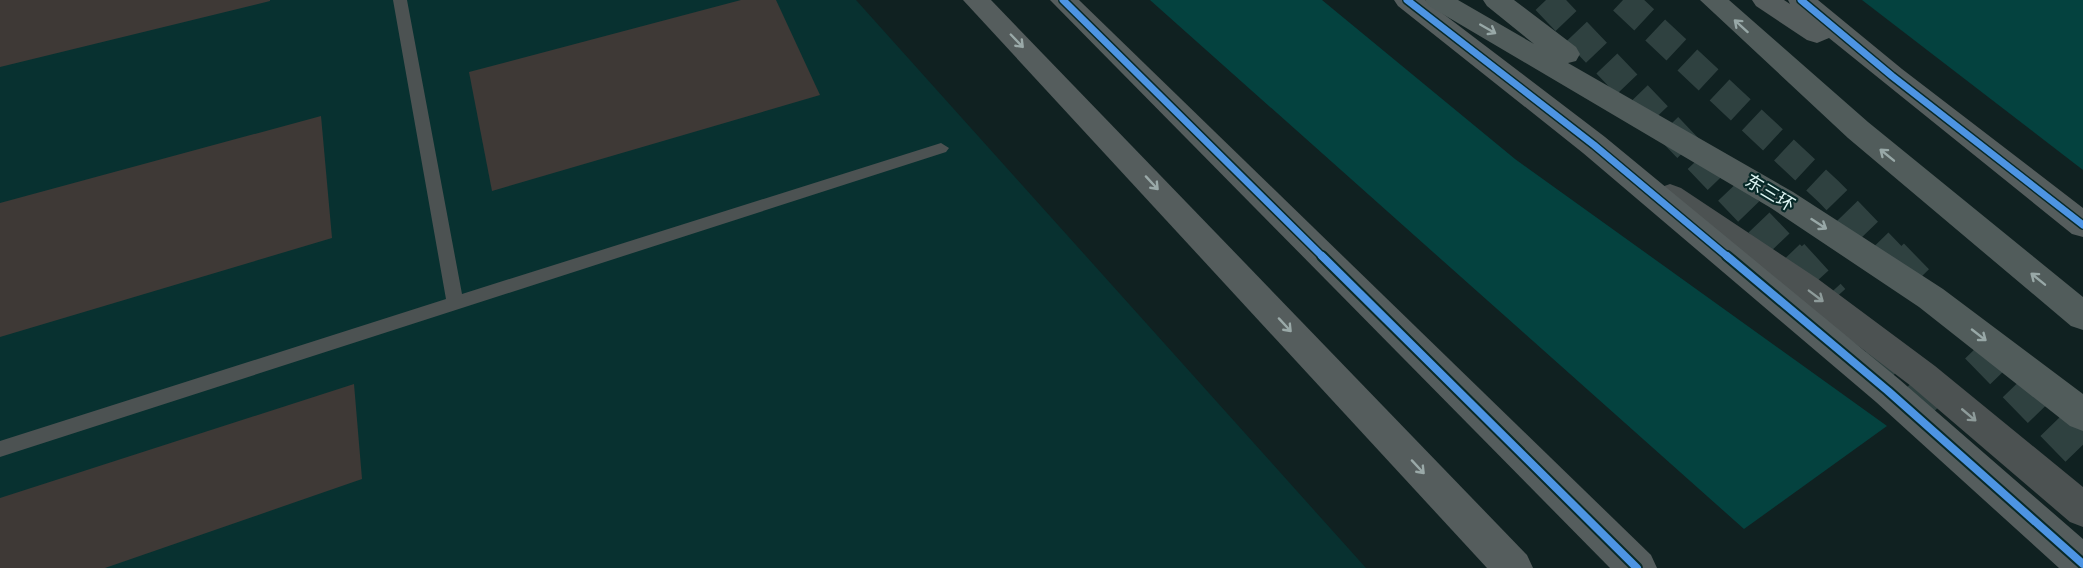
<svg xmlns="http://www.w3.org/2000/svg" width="2083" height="568" font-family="Jost,'Noto Sans SC',sans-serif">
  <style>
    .built { fill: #083130 }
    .green { fill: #04423f }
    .building { fill: #3e3936 }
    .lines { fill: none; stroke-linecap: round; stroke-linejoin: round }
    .highway-tunnel-far1 { stroke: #2f4140; stroke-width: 29; stroke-dasharray: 29 15; stroke-linecap: butt }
    .highway-tunnel { stroke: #2f4140; stroke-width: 36; stroke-dasharray: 36 18; stroke-linecap: butt }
    .lane { fill: #4c5252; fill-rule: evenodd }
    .street { fill: #4c5252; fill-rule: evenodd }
    .secondary { fill: #555d5d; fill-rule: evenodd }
    .primary { fill: #515c5b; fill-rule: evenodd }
    .cycleway-far1-casing { stroke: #082928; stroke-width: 10 }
    .cycleway-casing { stroke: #082928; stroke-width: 12 }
    .cycleway-far1 { stroke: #4d94e3; stroke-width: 7 }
    .cycleway { stroke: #4d94e3; stroke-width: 8 }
    .oneway { stroke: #98a8a7 }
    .oneway2 { stroke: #9aa9a8 }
    .oneway3 { stroke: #8e9b9a }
    .labels { text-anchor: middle; stroke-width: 4.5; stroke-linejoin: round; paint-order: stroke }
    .street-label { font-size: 18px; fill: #def5f3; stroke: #082928 }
  </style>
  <rect width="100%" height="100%" fill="#102121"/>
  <polygon class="built" points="0,0 856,0 1366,568 0,568"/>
  <g class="green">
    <polygon points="1150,0 1322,0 1515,159 1887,426 1744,529"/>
    <polygon points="1862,0 2083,0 2083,170"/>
  </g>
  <g class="building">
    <polygon points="0,0 270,0 270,1 0,67"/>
    <polygon points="741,0 776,0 820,95 492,191 469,72"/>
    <polygon points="321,116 332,238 0,337 0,203"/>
    <polygon points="354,384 362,479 105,568 0,568 0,498"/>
  </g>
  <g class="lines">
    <g class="highway-tunnel-far1">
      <polyline points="1546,0 1793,258"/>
      <polyline points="1623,0 1829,192 1893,258"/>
    </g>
    <g class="highway-tunnel">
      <polyline points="1791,256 1832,301"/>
      <polyline points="1891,256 1921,287"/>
      <polyline points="1872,346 1942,424"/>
      <polyline points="1978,346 2083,454"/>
    </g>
    <polygon class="lane" points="393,0 407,0 462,294 941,143 949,148 946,152 0,457 0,441 446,299"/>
    <polygon class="street" points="1670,184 1681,188 1818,279 1935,366 2083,487 2083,527 2070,522 1911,386 1794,297 1659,204 1654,196 1659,188"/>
    <g class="secondary">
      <polygon points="963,0 991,0 1527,555 1533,568 1487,568"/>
      <polygon points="1050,0 1079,0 1651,555 1657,568 1610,568"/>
      <polygon points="1394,0 1425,0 1605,137 1900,380 2083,539 2083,568 2059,568 1876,402 1583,153 1398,6"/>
      <polygon points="1752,0 1784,0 1790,4 1788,0 1818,0 1902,69 2083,208 2083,237 2072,234 1829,38 1817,43 1807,40 1756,6"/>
    </g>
    <g class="primary">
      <polygon points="1425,0 1458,0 1534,44 1487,6 1483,0 1514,0 1576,47 1580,54 1576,61 1568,63 1793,192 1943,289 2083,394 2083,431 2070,426 1919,307 1771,208 1429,6"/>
      <polygon points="1700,0 1729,0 1868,122 2083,297 2083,330 2071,326 1848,138"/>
    </g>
    <g class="cycleway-far1-casing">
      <g id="cycleway-far1">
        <polyline points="1063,0 1324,258"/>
        <polyline points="1407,0 1594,145 1729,258"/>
        <polyline points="1801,0 1892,76 2083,225"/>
      </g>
    </g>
    <g class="cycleway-casing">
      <g id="cycleway">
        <polyline points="1322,256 1637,568"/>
        <polyline points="1727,256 1888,391 2083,564"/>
      </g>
    </g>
    <use href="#cycleway-far1" class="cycleway-far1"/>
    <use href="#cycleway" class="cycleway"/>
  </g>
  <defs><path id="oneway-shaft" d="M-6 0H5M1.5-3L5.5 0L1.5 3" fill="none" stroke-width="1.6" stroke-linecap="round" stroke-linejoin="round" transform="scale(1.5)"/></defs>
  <g class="oneway">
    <use href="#oneway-shaft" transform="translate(1741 26) rotate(-138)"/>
    <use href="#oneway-shaft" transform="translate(1488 29) rotate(30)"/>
    <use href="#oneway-shaft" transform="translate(1887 155) rotate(-141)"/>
    <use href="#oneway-shaft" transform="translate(1819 224) rotate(33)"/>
    <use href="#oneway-shaft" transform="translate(2038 279) rotate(-141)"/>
    <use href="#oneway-shaft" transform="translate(1979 335) rotate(38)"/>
  </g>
  <g class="oneway2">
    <use href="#oneway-shaft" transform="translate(1017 41) rotate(46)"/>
    <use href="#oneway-shaft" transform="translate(1152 183) rotate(47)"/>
    <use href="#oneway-shaft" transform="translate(1285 325) rotate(47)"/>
    <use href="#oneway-shaft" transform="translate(1418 467) rotate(47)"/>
  </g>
  <g class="oneway3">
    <use href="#oneway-shaft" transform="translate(1816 296) rotate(37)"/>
    <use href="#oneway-shaft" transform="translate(1969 415) rotate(40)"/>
  </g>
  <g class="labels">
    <g class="street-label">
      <text transform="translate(1770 193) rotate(31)" y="6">东三环</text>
    </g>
  </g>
</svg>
